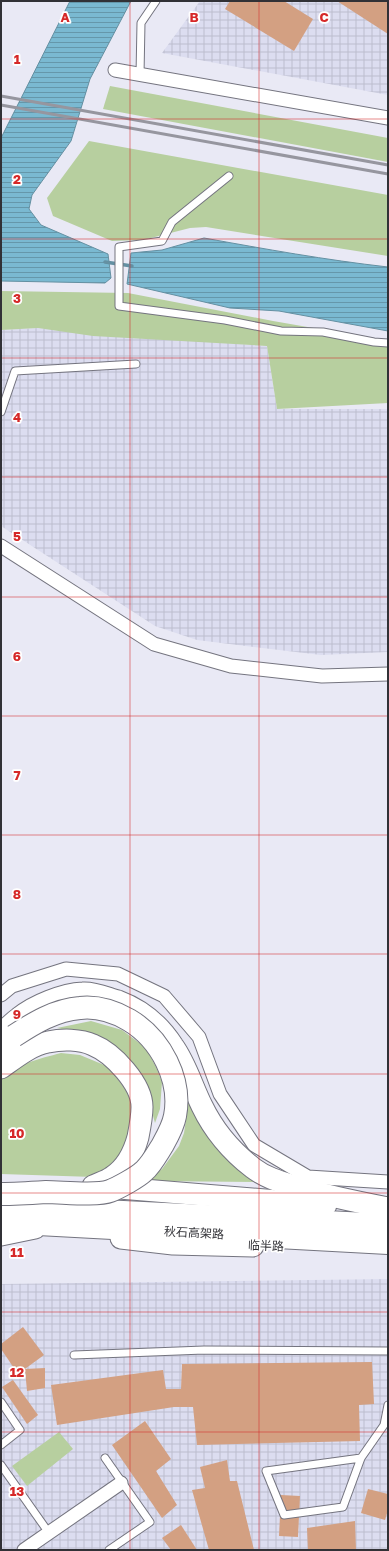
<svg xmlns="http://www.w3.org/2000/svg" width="389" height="1551" font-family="'Golos Text','Noto Sans SC',sans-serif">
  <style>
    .industrial { fill: url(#industrial-grid) }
    .green { fill: #b7cf9f }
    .water { fill: url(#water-rules); stroke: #6490a2 }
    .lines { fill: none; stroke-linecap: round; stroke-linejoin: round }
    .stream { stroke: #6490a2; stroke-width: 3.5 }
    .building { fill: #d3a082 }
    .service-casing { stroke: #74747f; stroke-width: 9 }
    .minor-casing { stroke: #74747f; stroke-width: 15 }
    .primary-casing { stroke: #74747f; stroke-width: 23 }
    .trunk-casing { stroke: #74747f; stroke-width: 24 }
    .motorway-casing { stroke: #74747f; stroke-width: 24 }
    .service { stroke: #fff; stroke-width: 7 }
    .minor { stroke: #fff; stroke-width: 13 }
    .primary { stroke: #fff; stroke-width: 21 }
    .trunk { stroke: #fff; stroke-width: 22 }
    .motorway { stroke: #fff; stroke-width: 22 }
    .rail { stroke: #96969f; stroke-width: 3 }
    .motorway-bridge-casing { stroke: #74747f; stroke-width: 24; stroke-linecap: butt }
    .motorway-bridge { stroke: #fff; stroke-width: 22 }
    .grid { fill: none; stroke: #d62828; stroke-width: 1; stroke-opacity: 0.55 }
    .labels { text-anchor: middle; stroke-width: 3.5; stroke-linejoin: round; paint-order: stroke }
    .street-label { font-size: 12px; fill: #313136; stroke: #fff }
    .grid-label { font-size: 13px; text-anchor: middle; font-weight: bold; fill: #d62828; stroke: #fff; stroke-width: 3.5; stroke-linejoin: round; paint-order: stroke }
  </style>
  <defs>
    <pattern id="industrial-grid" width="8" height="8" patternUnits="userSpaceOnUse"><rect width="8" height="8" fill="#dcddf0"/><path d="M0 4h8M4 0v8" fill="none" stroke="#bdbece"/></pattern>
    <pattern id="water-rules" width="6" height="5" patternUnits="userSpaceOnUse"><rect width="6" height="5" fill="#7ab9d1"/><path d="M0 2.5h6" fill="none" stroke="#6597aa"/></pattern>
  </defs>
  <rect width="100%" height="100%" fill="#e9e9f5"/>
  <g class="industrial">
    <polygon points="200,1 388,1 388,95 162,53"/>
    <polygon points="38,328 267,346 277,409 388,409 388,652 321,655 197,640 155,626 1,526 1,330"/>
    <polygon points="388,1279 388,1550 1,1550 1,1284"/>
  </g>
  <g class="green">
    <polygon points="110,86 388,138 388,162 103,109"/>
    <polygon points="89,141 388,195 388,256 206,227 190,228 143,240 112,241 53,216 47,198"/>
    <polygon points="1,291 128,293 273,321 388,341 388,403 277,409 267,346 93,336 38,328 1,330"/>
    <polygon points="91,1021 122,1030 146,1048 156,1067 162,1082 160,1109 155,1123 150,1105 90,1035 57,1028"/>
    <path d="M61,1053L80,1055L109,1067L128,1093L134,1115L132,1135L113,1164L94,1177L1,1174V1079C18,1063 39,1059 61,1053Z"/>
    <polygon points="185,1086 260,1182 144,1181 162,1169 179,1146 184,1133 187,1113"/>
    <polygon points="59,1432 73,1449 27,1486 12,1466"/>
  </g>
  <g class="water">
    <polygon points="70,1 131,1 90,79 71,141 32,195 29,209 41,225 108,254 111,278 105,283 1,281 1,138"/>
    <path d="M204,238C265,249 326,260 388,267V331L279,311L230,308L127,284L131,253L162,250Z"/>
  </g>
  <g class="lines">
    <polyline class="stream" points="105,262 132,266"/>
  </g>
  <g class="building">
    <polygon points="230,1 284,1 313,19 294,51 225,9"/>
    <polygon points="337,1 388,1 388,34"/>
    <polygon points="23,1327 44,1355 18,1374 1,1349 1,1344"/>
    <polygon points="372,1362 374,1404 359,1405 360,1441 197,1445 193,1407 174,1407 57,1425 51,1385 163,1370 166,1389 181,1389 182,1364"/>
    <polygon points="45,1368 45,1388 27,1391 25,1369"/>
    <polygon points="13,1380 38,1415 27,1424 2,1387"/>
    <polygon points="145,1421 171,1459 156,1471 177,1505 162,1518 112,1445"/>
    <polygon points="227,1460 230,1481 237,1481 254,1550 209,1550 192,1490 205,1488 200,1467"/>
    <polygon points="368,1489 388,1494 388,1510 385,1520 361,1513"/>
    <polygon points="281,1495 300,1496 298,1537 279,1536"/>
    <polygon points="355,1521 356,1550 308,1550 307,1528"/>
    <polygon points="181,1525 197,1550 171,1550 162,1538"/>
  </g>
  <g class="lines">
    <g class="service-casing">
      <g id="service">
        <polyline points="140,75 141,23 156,1"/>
        <polyline points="229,176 172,222 162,241 119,247 119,306 225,320 281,331 323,332 374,342 388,343"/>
        <polyline points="1,412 15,371 136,364"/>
        <polyline points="74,1355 204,1350 388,1351"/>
        <polyline points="1,1402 20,1430 1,1445"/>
        <polyline points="105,1458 150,1522 109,1550"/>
        <polyline points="361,1458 266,1471 284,1515 343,1507 361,1458 384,1425 388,1405"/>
        <polyline points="1,1465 49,1533"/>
      </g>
    </g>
    <g class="minor-casing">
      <g id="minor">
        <polyline points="115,70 388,118"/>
        <polyline points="1,546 154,644 231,666 322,676 388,674"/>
        <polyline points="1,995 12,986 66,969 118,974 164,996 199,1037 220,1094 254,1145 308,1177 388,1182"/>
        <polyline points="24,1550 121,1483"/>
      </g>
    </g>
    <g class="primary-casing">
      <g id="primary">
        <path d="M1,1034C7,1029 13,1022 19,1018C35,1005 63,994 83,993C94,992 107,998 118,1001C142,1010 159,1024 173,1046C186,1064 192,1086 202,1106C214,1131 231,1151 253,1168C266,1178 281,1182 297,1187C327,1196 357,1202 388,1208"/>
        <path d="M1,1068C15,1058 31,1045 48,1042C62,1039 80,1039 93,1045C113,1053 142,1084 142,1107C142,1117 140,1127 138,1137C134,1152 126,1168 112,1177C107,1181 99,1183 93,1186"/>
        <polyline points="107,1187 326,1205"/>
        <polyline points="1,1235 35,1228"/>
        <polyline points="121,1238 173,1244 253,1246"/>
      </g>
    </g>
    <g class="trunk-casing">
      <g id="trunk">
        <polyline points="1,1206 388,1225"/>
        <polyline points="1,1222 388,1243"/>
      </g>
    </g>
    <g class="motorway-casing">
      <polyline id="motorway" points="1,1049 14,1036"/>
    </g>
    <use href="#service" class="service"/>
    <use href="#minor" class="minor"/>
    <use href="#primary" class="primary"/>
    <use href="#trunk" class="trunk"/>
    <use href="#motorway" class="motorway"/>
    <g class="rail">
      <polyline points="1,96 388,165"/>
      <polyline points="1,105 388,174"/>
    </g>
    <g class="motorway-bridge-casing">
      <path id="motorway-bridge" d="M1,1194C16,1194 31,1193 46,1192C62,1192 97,1196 110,1191C118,1188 138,1177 144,1171C151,1165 157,1154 162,1146C167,1137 173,1127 175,1116C182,1080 161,1039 129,1020C115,1012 98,1006 80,1008C55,1010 34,1023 14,1036"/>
    </g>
    <use href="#motorway-bridge" class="motorway-bridge"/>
  </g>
  <path class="grid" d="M130,1V1550M259,1V1550M1,119H388M1,239H388M1,358H388M1,477H388M1,597H388M1,716H388M1,835H388M1,954H388M1,1074H388M1,1193H388M1,1312H388M1,1432H388"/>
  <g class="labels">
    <g class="street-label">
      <text transform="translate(194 1233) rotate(3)" y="4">秋石高架路</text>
      <text transform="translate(266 1246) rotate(2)" y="4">临半路</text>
    </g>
  </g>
  <g class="grid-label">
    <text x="65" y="22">A</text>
    <text x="194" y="22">B</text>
    <text x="324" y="22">C</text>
    <text x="17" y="64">1</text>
    <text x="17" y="184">2</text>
    <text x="17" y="303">3</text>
    <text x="17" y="422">4</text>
    <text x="17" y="541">5</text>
    <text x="17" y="661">6</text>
    <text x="17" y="780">7</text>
    <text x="17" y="899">8</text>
    <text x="17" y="1019">9</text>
    <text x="17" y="1138">10</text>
    <text x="17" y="1257">11</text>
    <text x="17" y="1377">12</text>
    <text x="17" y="1496">13</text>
  </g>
  <rect width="389" height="1551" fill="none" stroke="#313136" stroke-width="4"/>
</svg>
